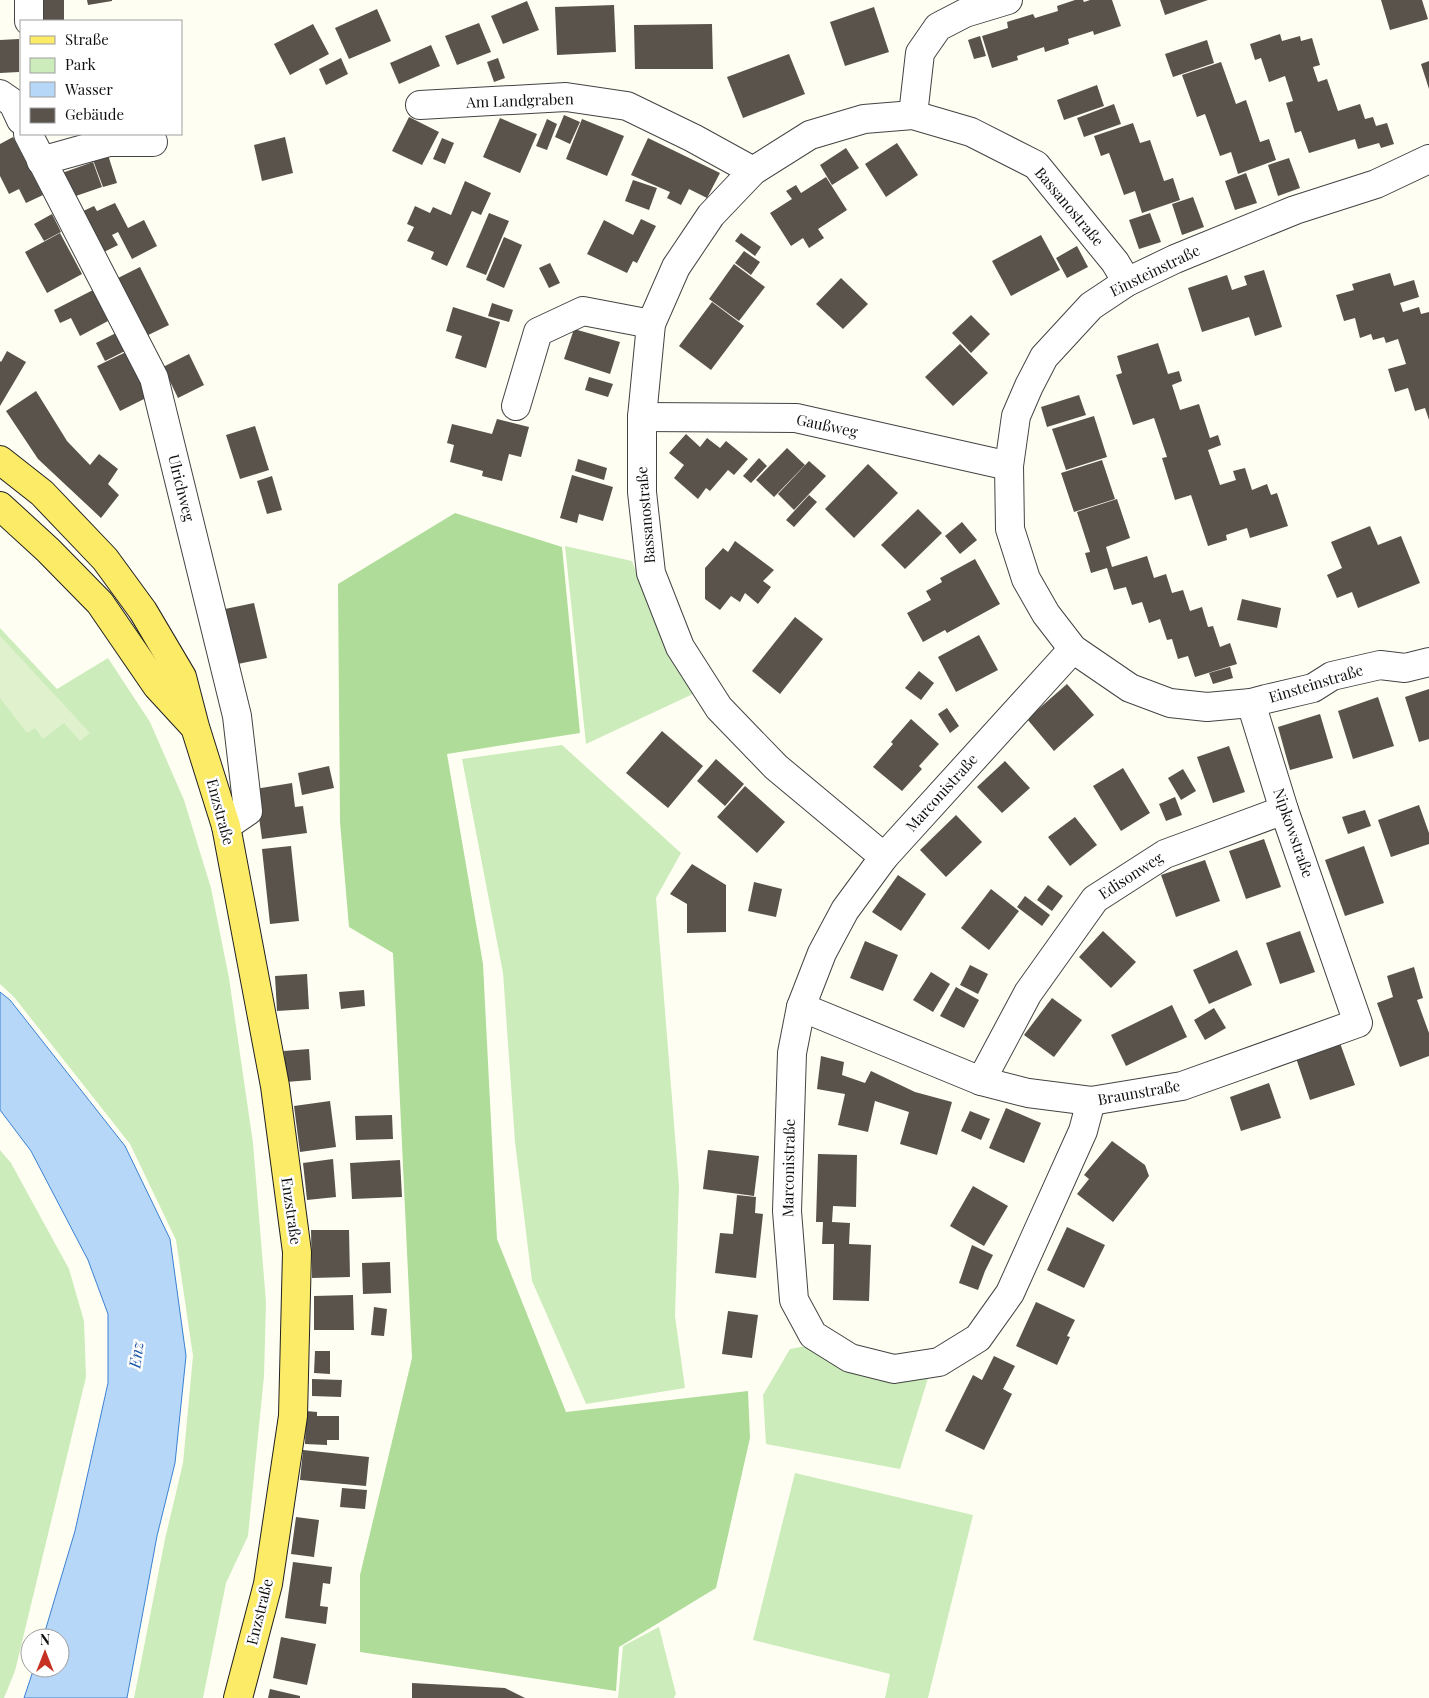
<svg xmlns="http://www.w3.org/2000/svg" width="1429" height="1698" font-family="'Playfair Display',serif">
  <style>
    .green { fill: #cdecbb }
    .forest { fill: #afdd99 }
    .pitch { fill: #e0f2cd }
    .water { fill: #b6d7f8; stroke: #3b81d2 }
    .building { fill: #59534c }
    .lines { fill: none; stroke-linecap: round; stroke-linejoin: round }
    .minor-casing { stroke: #434343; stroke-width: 30 }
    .major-casing { stroke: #212121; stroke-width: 30 }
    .minor { stroke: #fff; stroke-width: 28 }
    .major { stroke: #fceb66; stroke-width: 28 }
    .labels { text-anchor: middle; stroke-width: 5; stroke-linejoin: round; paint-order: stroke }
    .street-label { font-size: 15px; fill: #101010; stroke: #fff }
    .water-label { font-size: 16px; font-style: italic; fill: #1453a7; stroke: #fff }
  </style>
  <rect width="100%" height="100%" fill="#fffef3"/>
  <g class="green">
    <polygon points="565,546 632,561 664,647 693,694 586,744"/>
    <polygon points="0,628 57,689 108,658 150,722 184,800 211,888 229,978 253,1143 266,1302 264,1376 248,1536 226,1583 203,1698 134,1698 165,1539 183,1463 193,1356 176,1240 130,1144 14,997 0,984"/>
    <polygon points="562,745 681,853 656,898 679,1186 675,1316 685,1388 586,1404 532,1281 515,1142 503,973 462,759"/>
    <polygon points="0,1150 11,1163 69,1269 84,1321 86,1377 15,1671 4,1698 0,1698"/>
    <polygon points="811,1345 929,1375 900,1469 766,1444 763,1395 790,1349"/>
    <polygon points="795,1473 973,1515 928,1698 885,1698 890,1674 753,1640"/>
    <polygon points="659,1627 676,1694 674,1698 618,1698 623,1646"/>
  </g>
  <polygon class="forest" points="455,513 562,547 580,733 447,754 483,964 497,1239 566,1412 748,1391 750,1438 716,1588 619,1647 616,1691 360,1652 360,1575 412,1358 393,953 349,927 340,822 338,584"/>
  <polygon class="pitch" points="0,636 90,733 80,741 64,723 43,739 35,728 27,733 0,698"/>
  <polygon class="water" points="0,992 10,1000 125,1146 170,1239 186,1356 175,1463 157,1536 127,1698 24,1698 34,1668 60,1668 60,1638 43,1638 75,1531 108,1383 108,1314 88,1260 31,1151 0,1110"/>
  <g class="building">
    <rect x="41" y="0" width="23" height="21"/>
    <polygon points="87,0 112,0 112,1 88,5"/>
    <polygon points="1075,0 1083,0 1084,2 1090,0 1112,0 1121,26 1094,35 1093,31 1068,39 1069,44 1045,52 1044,47 1017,56 1018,60 992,68 982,36 1008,28 1007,22 1033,14 1035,18 1058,11 1057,6"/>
    <polygon points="1160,0 1208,0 1165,15"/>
    <polygon points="1381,0 1422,0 1428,19 1390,30"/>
    <polygon points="527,1 539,30 503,44 491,16"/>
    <polygon points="614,5 616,52 557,55 555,7"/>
    <polygon points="874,7 889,52 845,66 830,22"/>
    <polygon points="377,9 391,41 349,59 335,28"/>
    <polygon points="479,23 491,52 457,65 445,36"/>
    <polygon points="313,24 329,54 290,75 274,44"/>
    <polygon points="712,24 713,69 635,69 634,25"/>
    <polygon points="1280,34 1282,41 1300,36 1301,41 1312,38 1320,65 1313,67 1318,82 1327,79 1338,111 1360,104 1365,119 1373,117 1376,126 1387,123 1394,144 1381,148 1379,143 1358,149 1355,139 1309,153 1301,131 1295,133 1286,103 1293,101 1285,76 1269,82 1261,58 1255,60 1250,44"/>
    <polygon points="980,36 986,56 974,59 968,40"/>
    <polygon points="19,39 19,72 0,73 0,40"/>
    <polygon points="1207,40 1214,63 1173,77 1165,54"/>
    <polygon points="431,45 440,66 399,84 390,63"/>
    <polygon points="789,54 805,94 743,118 727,77"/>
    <polygon points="341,58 348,74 326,85 319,69"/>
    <polygon points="498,58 505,78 494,82 487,62"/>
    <polygon points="1429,61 1429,89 1421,64"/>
    <polygon points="1221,62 1236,104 1246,100 1260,142 1269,139 1276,160 1238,174 1231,152 1220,156 1205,114 1197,117 1182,75"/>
    <polygon points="1097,85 1104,106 1064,120 1057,100"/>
    <polygon points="1114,104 1121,124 1084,137 1077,118"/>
    <polygon points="564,115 580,122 570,144 555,137"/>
    <polygon points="409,117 439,132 422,165 392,151"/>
    <polygon points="500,118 537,134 520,173 483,157"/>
    <polygon points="547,119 557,124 547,150 536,146"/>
    <polygon points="582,119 624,136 607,176 566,159"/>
    <polygon points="1133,123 1140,143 1150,140 1164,181 1173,178 1180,200 1142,213 1135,191 1124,195 1109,153 1101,156 1094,136"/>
    <polygon points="13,137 43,195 26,203 19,189 9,194 0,176 0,144"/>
    <polygon points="285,137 293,173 262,181 254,145"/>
    <polygon points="442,138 454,143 445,164 433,159"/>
    <polygon points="648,138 720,173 707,198 689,189 681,205 667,198 670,192 631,175"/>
    <polygon points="897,143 918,175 886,197 865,164"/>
    <polygon points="846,148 859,168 832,185 820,165"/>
    <polygon points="108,155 117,183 103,187 93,160"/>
    <polygon points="1289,158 1300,188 1278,196 1268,165"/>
    <polygon points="93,162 102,187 70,198 62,173"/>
    <polygon points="1246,173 1257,203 1235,210 1225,181"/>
    <polygon points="826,177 847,210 818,229 824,238 809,248 803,238 791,246 770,213 792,199 786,191 796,185 801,193"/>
    <polygon points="633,180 657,188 649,210 625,201"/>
    <polygon points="465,181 491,193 481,215 472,211 447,266 431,259 434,252 407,241 414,227 407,224 415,206 430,213 433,207 451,215"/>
    <polygon points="1193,197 1204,227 1182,235 1172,204"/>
    <polygon points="115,203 128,228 144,220 157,246 132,259 118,232 112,235 118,245 100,254 79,213 94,206 97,211"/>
    <polygon points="489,213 509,221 486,275 466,267"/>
    <polygon points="1150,213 1161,242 1139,249 1129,220"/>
    <polygon points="52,214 61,232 44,241 34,224"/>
    <polygon points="641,219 656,226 637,263 633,261 627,273 587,254 604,220 633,235"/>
    <polygon points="60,233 82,274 47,293 25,252"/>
    <polygon points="741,233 761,247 755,256 735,241"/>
    <polygon points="1041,235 1060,270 1011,296 992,261"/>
    <polygon points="504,237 522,245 504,288 486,280"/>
    <polygon points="1077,246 1088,267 1067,278 1056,258"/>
    <polygon points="744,251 760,262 751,275 735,263"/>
    <polygon points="550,263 560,283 549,288 539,268"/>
    <polygon points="734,264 765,287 739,321 709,299"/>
    <polygon points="140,267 169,325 142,338 114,280"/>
    <polygon points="1264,270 1282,327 1255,336 1249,317 1202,332 1188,288 1227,275 1232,290 1247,285 1244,276"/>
    <polygon points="1390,273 1394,286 1414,280 1419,297 1400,303 1403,312 1419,307 1421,314 1429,312 1429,420 1425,408 1415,411 1408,388 1395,392 1388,369 1406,364 1398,339 1386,343 1384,337 1373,340 1371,334 1360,338 1355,318 1344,321 1336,295 1354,290 1352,284"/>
    <polygon points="841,278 868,304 843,329 816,304"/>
    <polygon points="93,290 108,321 80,336 71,318 60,323 54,310"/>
    <polygon points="712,302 744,326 711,370 679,346"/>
    <polygon points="492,303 513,310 509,322 488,316"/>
    <polygon points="453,307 500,322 486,368 455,358 462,336 446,331"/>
    <polygon points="971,315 990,334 971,353 952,333"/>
    <polygon points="574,329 620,342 610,374 564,359"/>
    <polygon points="116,333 125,351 105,361 96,343"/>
    <polygon points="1158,343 1168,374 1179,371 1182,381 1172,385 1180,410 1199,404 1210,438 1218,435 1221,445 1208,450 1220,485 1236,480 1233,471 1245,468 1252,490 1267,484 1271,495 1277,493 1288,526 1250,538 1247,528 1226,535 1227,540 1208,546 1191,495 1175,500 1162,458 1167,457 1154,418 1133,425 1116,375 1122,373 1117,356"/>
    <polygon points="960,344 988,373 953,406 925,377"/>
    <polygon points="7,351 26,362 0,406 0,361 1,362"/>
    <polygon points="128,351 150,396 120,411 97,366"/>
    <polygon points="189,354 204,385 178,398 163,367"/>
    <polygon points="589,377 613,384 608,397 585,390"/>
    <polygon points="36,391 67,441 90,465 99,454 118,469 108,484 119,495 101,518 38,459 6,411"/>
    <polygon points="1079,395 1086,415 1047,427 1041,407"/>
    <polygon points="1094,416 1107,457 1066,470 1052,429"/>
    <polygon points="497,419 529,427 521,457 509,454 502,481 482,476 483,471 450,462 454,445 447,443 452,424 492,434"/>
    <polygon points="255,426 269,470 240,479 226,435"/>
    <polygon points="686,434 700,447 707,438 720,448 726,441 748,459 734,475 728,470 710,491 706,488 698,499 674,478 684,465 669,453"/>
    <polygon points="787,448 805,465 774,497 756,480"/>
    <polygon points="759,458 767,466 751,483 743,476"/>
    <polygon points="578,459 607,468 604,480 575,471"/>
    <polygon points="1102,460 1115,499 1074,512 1061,473"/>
    <polygon points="809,461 826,476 794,510 778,494"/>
    <polygon points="868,464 898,493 854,538 825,509"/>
    <polygon points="572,475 613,487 603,521 579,514 577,523 560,518"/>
    <polygon points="272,476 282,510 267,514 257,481"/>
    <polygon points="809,495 817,502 794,527 786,520"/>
    <polygon points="1117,499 1130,538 1106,547 1112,567 1147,556 1154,578 1166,574 1172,593 1183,590 1190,611 1202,607 1208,627 1213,626 1220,647 1230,643 1237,664 1195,677 1188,656 1178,659 1172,639 1167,640 1160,619 1149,623 1142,602 1132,605 1126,587 1114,590 1107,568 1091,573 1085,553 1090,552 1077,512"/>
    <polygon points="918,509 942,533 905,569 881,545"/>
    <polygon points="962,522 977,540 960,554 945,536"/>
    <polygon points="1370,526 1378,545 1401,536 1420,583 1358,608 1352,592 1337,598 1327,575 1342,568 1331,542"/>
    <polygon points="735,541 774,570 763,581 771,587 758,604 745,593 740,602 731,596 720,610 705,599 705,568 723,548 728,552"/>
    <polygon points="975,559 1000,604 947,633 945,630 923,642 907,613 931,600 926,591 942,582 940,578"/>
    <polygon points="1242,599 1281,608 1277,628 1237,620"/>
    <polygon points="254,603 267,658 233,665 220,610"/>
    <polygon points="795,617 823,639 780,694 752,671"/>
    <polygon points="979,635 998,670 956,692 938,657"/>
    <polygon points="1230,667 1233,678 1213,684 1209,673"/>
    <polygon points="919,671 934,683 921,700 905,688"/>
    <polygon points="1067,684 1094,715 1054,751 1027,719"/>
    <polygon points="1429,689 1429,739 1419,742 1405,697"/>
    <polygon points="1378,697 1394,746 1353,759 1338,711"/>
    <polygon points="947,708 959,726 950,733 938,714"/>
    <polygon points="1320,714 1333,758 1290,770 1278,727"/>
    <polygon points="911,719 939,744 919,766 922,769 902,791 873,767 893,744 891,742"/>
    <polygon points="662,731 703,766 668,808 626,773"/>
    <polygon points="1229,746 1245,792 1213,803 1197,757"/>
    <polygon points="716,759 744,784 725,806 697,781"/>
    <polygon points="1005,761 1030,788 1002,813 977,787"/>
    <polygon points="329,766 334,788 302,795 298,773"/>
    <polygon points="1123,768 1150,813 1121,831 1093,786"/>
    <polygon points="1183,769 1196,791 1181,800 1168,778"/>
    <polygon points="292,783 295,807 303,806 307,833 262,839 255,789"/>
    <polygon points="745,786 785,822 757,853 717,817"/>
    <polygon points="1175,797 1182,815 1166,821 1159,804"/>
    <polygon points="1419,805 1429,833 1429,844 1391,857 1378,820"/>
    <polygon points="1365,810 1371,826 1348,834 1342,817"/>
    <polygon points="956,815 982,842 946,877 920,850"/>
    <polygon points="1075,817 1097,845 1070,866 1048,837"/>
    <polygon points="1264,839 1281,887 1246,899 1229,851"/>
    <polygon points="291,846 299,921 270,924 262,849"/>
    <polygon points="1364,846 1384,903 1345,916 1325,860"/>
    <polygon points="1205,860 1220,901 1176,917 1161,875"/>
    <polygon points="692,864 726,885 726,932 687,933 687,904 670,894"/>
    <polygon points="898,875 926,894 901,931 872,912"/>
    <polygon points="754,882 782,889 776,917 748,911"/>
    <polygon points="1048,885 1063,896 1052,911 1037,900"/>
    <polygon points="991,889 1019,911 989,950 961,928"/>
    <polygon points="1025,896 1050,915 1042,926 1017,907"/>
    <polygon points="1103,931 1136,962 1111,988 1079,957"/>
    <polygon points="1300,931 1315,972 1280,984 1266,943"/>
    <polygon points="865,941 898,955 883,991 850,978"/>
    <polygon points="1237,950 1252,985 1209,1004 1193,970"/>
    <polygon points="970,965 988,974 978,994 960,985"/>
    <polygon points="1414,967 1423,998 1417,1000 1429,1033 1429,1056 1400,1067 1377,1003 1393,997 1387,976"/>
    <polygon points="931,972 950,984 933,1012 913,1000"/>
    <polygon points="307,974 309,1009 277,1011 275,976"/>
    <polygon points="956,987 979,1000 964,1028 940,1016"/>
    <polygon points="364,990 365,1006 341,1009 339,992"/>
    <polygon points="1052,998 1082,1020 1054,1057 1024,1035"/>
    <polygon points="1172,1005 1187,1037 1126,1066 1111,1035"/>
    <polygon points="1214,1008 1226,1028 1205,1040 1194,1020"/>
    <polygon points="1340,1043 1355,1085 1310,1100 1296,1058"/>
    <polygon points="309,1049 311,1080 286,1082 284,1051"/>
    <polygon points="821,1056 844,1062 842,1075 865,1083 871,1071 915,1092 952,1102 937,1155 900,1144 909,1112 875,1101 868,1132 838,1125 845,1094 817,1089"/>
    <polygon points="1269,1083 1281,1118 1241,1131 1230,1097"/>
    <polygon points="330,1101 336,1147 300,1152 294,1106"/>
    <polygon points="1006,1108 1041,1123 1024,1163 989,1148"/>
    <polygon points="970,1111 990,1119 981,1140 961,1131"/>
    <polygon points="392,1115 393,1139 356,1140 355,1116"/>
    <polygon points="1112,1141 1145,1165 1149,1176 1113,1222 1077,1194 1089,1179 1084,1175"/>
    <polygon points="708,1150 759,1156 754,1196 703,1189"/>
    <polygon points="818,1154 857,1155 856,1207 833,1206 832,1222 850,1223 849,1244 871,1245 869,1301 833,1300 834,1244 822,1244 823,1222 816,1222"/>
    <polygon points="333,1159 336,1197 307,1200 303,1163"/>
    <polygon points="400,1160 402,1197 352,1199 350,1163"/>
    <polygon points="973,1186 1008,1206 984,1246 950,1226"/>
    <polygon points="737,1195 756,1197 755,1213 763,1214 756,1278 715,1273 720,1233 733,1234"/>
    <polygon points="1067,1227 1105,1245 1084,1288 1047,1270"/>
    <polygon points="311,1230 349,1230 350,1277 312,1278"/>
    <polygon points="972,1245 993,1255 985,1271 978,1290 959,1283"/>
    <polygon points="390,1262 391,1293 363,1294 362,1263"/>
    <polygon points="353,1295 354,1330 314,1330 314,1296"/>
    <polygon points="1036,1302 1075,1320 1067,1336 1070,1337 1057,1365 1016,1346"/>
    <polygon points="374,1307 387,1309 384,1336 371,1335"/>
    <polygon points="728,1311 758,1315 752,1358 722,1354"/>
    <polygon points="315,1351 330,1351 330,1374 314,1373"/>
    <polygon points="994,1356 1015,1366 1003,1389 1012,1394 984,1450 945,1431 973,1375 982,1380"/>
    <polygon points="312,1379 342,1380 341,1397 312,1396"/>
    <polygon points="306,1411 317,1412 317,1416 339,1416 339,1440 327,1440 327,1445 305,1444"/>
    <polygon points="303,1450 369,1457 366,1486 300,1480"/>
    <polygon points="342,1488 367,1490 365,1509 340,1507"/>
    <polygon points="296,1517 319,1520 314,1557 291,1554"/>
    <polygon points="293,1562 332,1567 330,1584 323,1583 320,1606 328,1607 326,1624 285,1618"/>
    <polygon points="281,1637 316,1644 307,1685 273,1678"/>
    <polygon points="412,1683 505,1688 525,1698 412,1698"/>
    <polygon points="270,1689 300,1696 300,1698 268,1698"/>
  </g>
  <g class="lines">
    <g class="minor-casing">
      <g id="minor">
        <polyline points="29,21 29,0"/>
        <polyline points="0,94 13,103 21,120"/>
        <polyline points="420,105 566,97 627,106 693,138 753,171"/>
        <polyline points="913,115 920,53 938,27 965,13 1008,0"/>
        <polyline points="28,134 154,378 237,716 248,811 226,826"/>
        <polyline points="1429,159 1376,184 1295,210 1175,259 1127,282 1091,306 1044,357 1029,386 1016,416 1009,466 1010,529 1026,579 1046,614 1073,649 1130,688 1170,703 1207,707 1251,703 1266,699 1313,688 1332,676 1380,665 1405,668 1429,662"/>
        <polyline points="41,161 109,142 153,142"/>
        <polyline points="516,406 538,332 583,311 651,324"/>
        <polyline points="642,417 796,418 1009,466"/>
        <polyline points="1073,649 884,857 845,910 822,953 801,1007 792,1053 787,1211 794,1300 813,1335 850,1358 894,1369 939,1362 978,1338 1010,1293 1083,1131 1091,1101"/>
        <polyline points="884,857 776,767 719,708 680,647 651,573 642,492 642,417 651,324 676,267 711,215 753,171 810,135 864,119 913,115 971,132 1036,165 1115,262 1127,282"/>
        <polyline points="801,1007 981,1081 1028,1093 1091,1101 1182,1086 1358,1023 1284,810 1251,703"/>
        <polyline points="981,1081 1028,993 1095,899 1165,854 1284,810"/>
      </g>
    </g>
    <g class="major-casing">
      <g id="major">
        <polyline points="0,460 42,493 105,559 143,611 182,677 195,727 226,826 275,1086 297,1252 293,1416 268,1584 238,1698"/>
        <polyline points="0,506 48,550 100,603 157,686 192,724"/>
      </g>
    </g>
    <use href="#minor" class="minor"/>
    <use href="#major" class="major"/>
  </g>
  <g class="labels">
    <g class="street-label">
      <text transform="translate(520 101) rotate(-2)" y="5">Am Landgraben</text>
      <text transform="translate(1069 207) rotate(50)" y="5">Bassanostraße</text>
      <text transform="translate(1155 271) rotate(-26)" y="5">Einsteinstraße</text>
      <text transform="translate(827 426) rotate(12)" y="5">Gaußweg</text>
      <text transform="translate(181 488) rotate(76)" y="5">Ulrichweg</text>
      <text transform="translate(646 515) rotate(-95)" y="5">Bassanostraße</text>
      <text transform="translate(1316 684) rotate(-17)" y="5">Einsteinstraße</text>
      <text transform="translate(942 793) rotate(-48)" y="5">Marconistraße</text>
      <text transform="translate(220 812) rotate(75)" y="5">Enzstraße</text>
      <text transform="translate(1293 833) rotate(71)" y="5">Nipkowstraße</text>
      <text transform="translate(1131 876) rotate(-33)" y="5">Edisonweg</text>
      <text transform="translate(1139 1093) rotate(-10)" y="5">Braunstraße</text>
      <text transform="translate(789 1168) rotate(-89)" y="5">Marconistraße</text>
      <text transform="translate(291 1211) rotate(82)" y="5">Enzstraße</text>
      <text transform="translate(260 1612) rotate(-76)" y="5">Enzstraße</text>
    </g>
    <g class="water-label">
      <text transform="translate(136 1355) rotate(-83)" y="6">Enz</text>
    </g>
  </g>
  <rect x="20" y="20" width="162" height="115" fill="#ffffff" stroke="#9f9f9f"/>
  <rect x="30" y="36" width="25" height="8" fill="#fceb66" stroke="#9f9f9f"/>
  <text x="65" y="45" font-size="15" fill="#101010">Straße</text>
  <rect x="30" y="58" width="25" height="15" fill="#cdecbb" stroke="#9f9f9f"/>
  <text x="65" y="70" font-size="15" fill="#101010">Park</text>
  <rect x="30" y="82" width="25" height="15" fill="#b6d7f8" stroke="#9f9f9f"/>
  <text x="65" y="95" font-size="15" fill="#101010">Wasser</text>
  <rect x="30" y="108" width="25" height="15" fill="#59534c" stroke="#9f9f9f"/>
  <text x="65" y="120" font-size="15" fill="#101010">Gebäude</text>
  <g transform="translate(45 1653)"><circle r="24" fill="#ffffff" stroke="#9f9f9f"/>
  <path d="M0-4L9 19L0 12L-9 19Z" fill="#c63123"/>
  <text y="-8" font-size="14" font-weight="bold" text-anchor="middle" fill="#101010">N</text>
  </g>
</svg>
